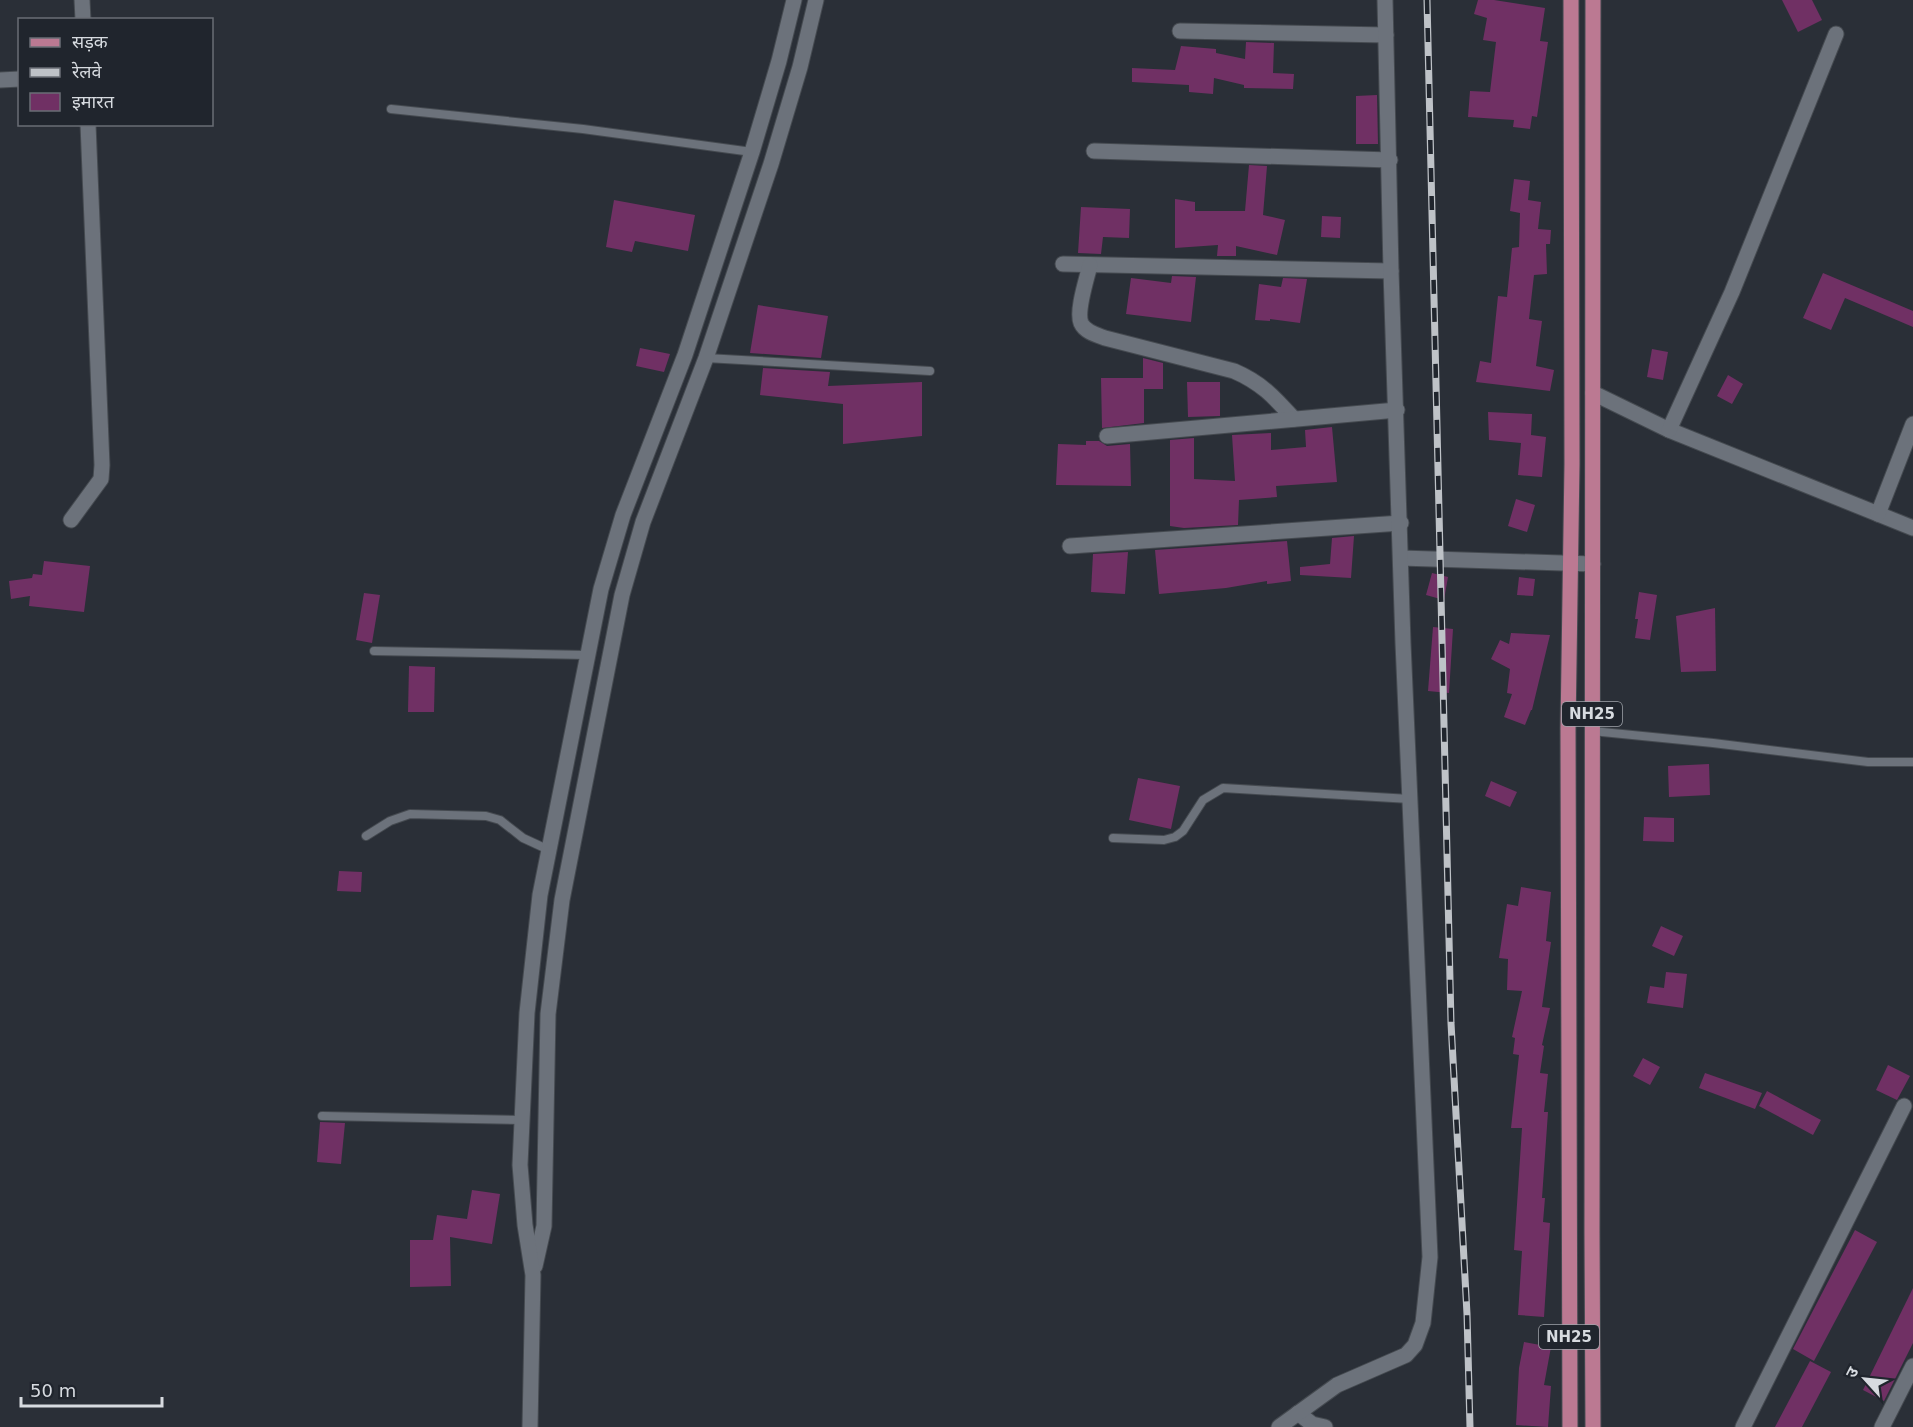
<svg xmlns="http://www.w3.org/2000/svg" width="1913" height="1427" font-family="'DejaVu Sans','Noto Sans Devanagari',sans-serif">
  <style>
    .building { fill: #703064 }
    .lines { fill: none; stroke-linecap: round; stroke-linejoin: round }
    .service-casing { stroke: #454a50; stroke-width: 10 }
    .minor-casing { stroke: #454a50; stroke-width: 17 }
    .primary-casing { stroke: #454a50; stroke-width: 17 }
    .service { stroke: #6c727b; stroke-width: 8 }
    .minor { stroke: #6c727b; stroke-width: 15 }
    .primary { stroke: #bb7992; stroke-width: 15 }
    .rail-casing { stroke: #bec2c7; stroke-width: 7 }
    .rail { stroke: #20252d; stroke-width: 4.5; stroke-dasharray: 14; stroke-linecap: butt }
    .labels { text-anchor: middle; stroke-width: 4.5; stroke-linejoin: round; paint-order: stroke }
    .shield { fill: #20252d; stroke: #a0a4aa; stroke-width: 1.5 }
    .shield-label { font-size: 15px; font-weight: bold; fill: #d7dbe0 }
  </style>
  <rect width="100%" height="100%" fill="#2a2f37"/>
  <g class="building">
    <polygon points="1478,0 1494,0 1545,8 1540,41 1548,42 1537,117 1532,116 1530,129 1513,127 1514,120 1468,117 1470,91 1490,92 1496,42 1483,40 1487,18 1474,14"/>
    <polygon points="1782,0 1812,0 1822,20 1798,32"/>
    <polygon points="1246,42 1274,43 1273,73 1294,74 1293,89 1244,88 1244,85 1214,78 1213,94 1189,92 1189,85 1132,82 1132,68 1175,70 1181,46 1216,49 1216,53 1245,59"/>
    <polygon points="1377,95 1378,144 1356,144 1356,96"/>
    <polygon points="1249,165 1267,166 1263,215 1285,220 1277,255 1236,246 1236,256 1217,256 1218,245 1175,248 1175,199 1195,202 1195,211 1245,211"/>
    <polygon points="1514,179 1530,181 1528,200 1541,202 1538,229 1551,230 1550,244 1546,244 1547,274 1534,275 1529,319 1542,321 1536,366 1554,370 1550,391 1476,382 1480,361 1491,363 1498,296 1507,297 1512,248 1519,247 1520,213 1510,211"/>
    <polygon points="614,200 695,215 688,251 635,241 632,252 606,247"/>
    <polygon points="1081,207 1130,209 1129,238 1103,237 1101,254 1078,253"/>
    <polygon points="1322,216 1341,217 1340,238 1321,237"/>
    <polygon points="1823,273 1913,311 1913,327 1845,298 1831,330 1803,318"/>
    <polygon points="1172,276 1196,277 1191,322 1126,314 1131,278 1171,283"/>
    <polygon points="1283,278 1307,279 1300,323 1270,319 1270,321 1255,320 1259,284 1281,287"/>
    <polygon points="758,305 828,316 821,358 750,353"/>
    <polygon points="640,348 670,354 664,372 636,366"/>
    <polygon points="1652,349 1668,352 1663,380 1647,377"/>
    <polygon points="1143,358 1163,363 1163,389 1144,389 1144,423 1102,428 1101,378 1143,378"/>
    <polygon points="763,368 830,372 828,386 922,382 922,436 843,444 843,404 760,395"/>
    <polygon points="1728,375 1743,384 1732,404 1717,396"/>
    <polygon points="1187,382 1220,382 1220,416 1188,417"/>
    <polygon points="1488,412 1532,414 1531,435 1546,437 1542,477 1518,475 1521,443 1489,440"/>
    <polygon points="1332,427 1337,482 1276,486 1277,497 1239,500 1238,525 1184,528 1170,526 1170,440 1194,438 1194,479 1235,481 1232,435 1271,433 1271,450 1306,447 1305,430"/>
    <polygon points="1086,441 1099,441 1107,446 1130,444 1131,486 1056,485 1058,444 1086,445"/>
    <polygon points="1516,499 1535,505 1527,532 1508,526"/>
    <polygon points="1354,536 1351,578 1300,575 1300,567 1330,564 1332,538"/>
    <polygon points="1287,541 1291,581 1267,584 1267,581 1226,588 1159,594 1155,550"/>
    <polygon points="1128,552 1125,594 1091,592 1093,554"/>
    <polygon points="44,561 90,566 84,612 29,606 30,596 11,599 9,581 32,578 33,574 42,575"/>
    <polygon points="1432,573 1448,577 1444,600 1426,595"/>
    <polygon points="1519,577 1535,579 1533,596 1517,595"/>
    <polygon points="1639,592 1657,595 1650,640 1635,638 1638,619 1635,619"/>
    <polygon points="364,593 380,595 372,643 356,640"/>
    <polygon points="1715,608 1716,671 1681,672 1676,616"/>
    <polygon points="1433,627 1453,629 1449,693 1428,691"/>
    <polygon points="1511,633 1550,635 1532,710 1531,710 1525,725 1504,717 1512,694 1507,693 1510,669 1491,659 1500,640 1509,644"/>
    <polygon points="409,666 435,667 434,712 408,712"/>
    <polygon points="1709,764 1710,795 1669,797 1668,766"/>
    <polygon points="1138,778 1180,786 1171,829 1129,820"/>
    <polygon points="1491,781 1517,792 1510,807 1485,796"/>
    <polygon points="1644,817 1674,818 1674,842 1643,841"/>
    <polygon points="339,871 362,872 361,892 337,891"/>
    <polygon points="1521,887 1551,892 1546,941 1551,942 1542,1007 1550,1008 1542,1045 1544,1046 1540,1073 1548,1074 1544,1112 1548,1112 1542,1198 1545,1198 1543,1222 1550,1223 1544,1317 1518,1315 1522,1251 1514,1250 1522,1128 1511,1128 1519,1055 1513,1054 1515,1038 1512,1037 1522,991 1507,990 1508,959 1499,958 1507,904 1518,906"/>
    <polygon points="1661,926 1683,936 1674,956 1652,946"/>
    <polygon points="1666,972 1687,974 1683,1008 1647,1003 1650,986 1664,988"/>
    <polygon points="1643,1058 1660,1067 1650,1085 1633,1076"/>
    <polygon points="1888,1065 1910,1076 1897,1100 1876,1090"/>
    <polygon points="1705,1073 1762,1093 1755,1109 1699,1088"/>
    <polygon points="1767,1091 1821,1120 1813,1135 1759,1106"/>
    <polygon points="320,1122 345,1123 341,1164 317,1162"/>
    <polygon points="472,1190 500,1194 492,1244 450,1237 451,1286 410,1287 410,1240 433,1240 437,1215 467,1219"/>
    <polygon points="1855,1230 1877,1242 1814,1361 1793,1349"/>
    <polygon points="1913,1288 1913,1343 1884,1401 1863,1390"/>
    <polygon points="1524,1342 1551,1347 1544,1385 1551,1386 1548,1427 1516,1425 1519,1368"/>
    <polygon points="1810,1361 1831,1372 1802,1427 1775,1427"/>
  </g>
  <g class="lines">
    <g class="service-casing">
      <g id="service">
        <polyline points="391,109 583,129 752,152"/>
        <polyline points="706,358 930,371"/>
        <polyline points="374,651 587,655"/>
        <polyline points="1592,731 1713,743 1868,762 1913,762"/>
        <polyline points="366,836 390,821 410,814 486,816 500,820 523,838 549,850"/>
        <polyline points="1113,838 1164,840 1175,837 1183,831 1203,800 1223,788 1410,799"/>
        <polyline points="322,1116 522,1120"/>
      </g>
    </g>
    <g class="minor-casing">
      <g id="minor">
        <polyline points="82,0 83,20"/>
        <polyline points="1180,31 1386,35"/>
        <polyline points="0,80 20,79"/>
        <polyline points="1094,151 1390,160"/>
        <polyline points="1063,264 1391,271"/>
        <path d="M1090,265C1087,278 1076,311 1081,323C1085,332 1097,335 1105,338L1234,371C1262,383 1275,398 1294,419"/>
        <polyline points="1593,393 1669,430 1913,528"/>
        <polyline points="1669,430 1732,292 1836,34"/>
        <polyline points="1107,436 1397,410"/>
        <polyline points="1878,514 1913,424"/>
        <polyline points="71,520 101,479 102,465 88,124"/>
        <polyline points="1070,546 1401,523"/>
        <polyline points="1401,558 1593,564"/>
        <polyline points="535,1266 544,1226 548,1014 562,900 622,595 643,522 706,358 771,164 800,67 816,0"/>
        <polyline points="1298,1413 1312,1424 1325,1427"/>
        <polyline points="530,1427 533,1275 525,1225 520,1165 527,1013 540,895 601,589 623,515 685,355 752,152 779,61 794,0"/>
        <polyline points="1279,1427 1337,1385 1406,1355 1415,1345 1423,1323 1430,1257 1403,643 1391,271 1385,0"/>
        <polyline points="1743,1427 1904,1106"/>
        <polyline points="1882,1427 1913,1366"/>
      </g>
    </g>
    <g class="primary-casing">
      <g id="primary">
        <polyline points="1593,0 1592,1233 1593,1427"/>
        <polyline points="1570,1427 1568,729 1572,464 1571,0"/>
      </g>
    </g>
    <use href="#service" class="service"/>
    <use href="#minor" class="minor"/>
    <use href="#primary" class="primary"/>
    <g class="rail-casing">
      <polyline id="rail" points="1427,0 1451,1023 1467,1314 1470,1427"/>
    </g>
    <use href="#rail" class="rail"/>
  </g>
  <g class="labels">
    <g class="shield">
      <rect x="1562" y="702" width="60" height="24" rx="4.5"/>
      <rect x="1539" y="1325" width="60" height="24" rx="4.5"/>
    </g>
    <g class="shield-label">
      <text x="1592" y="719">NH25</text>
      <text x="1569" y="1342">NH25</text>
    </g>
  </g>
  <rect x="18" y="18" width="195" height="108" fill="#20252d" stroke="#696e75" stroke-width="1.5"/>
  <rect x="30" y="38" width="30" height="9" fill="#bb7992" stroke="#696e75" stroke-width="1.5"/>
  <text x="72" y="48" font-size="18" fill="#d7dbe0">सड़क</text>
  <rect x="30" y="68" width="30" height="9" fill="#bec2c7" stroke="#696e75" stroke-width="1.5"/>
  <text x="72" y="78" font-size="18" fill="#d7dbe0">रेलवे</text>
  <rect x="30" y="93" width="30" height="18" fill="#703064" stroke="#696e75" stroke-width="1.5"/>
  <text x="72" y="108" font-size="18" fill="#d7dbe0">इमारत</text>
  <g transform="translate(1865 1379) rotate(297)" stroke="#20252d" stroke-width="4.5" paint-order="stroke">
  <path d="M0-4.5L10 22L0 15L-10 22Z" fill="#d7dbe0"/>
  <text y="-9" font-size="16" font-weight="bold" text-anchor="middle" fill="#d7dbe0">उ</text>
  </g>
  <path d="M21 1397v9h141v-9" fill="none" stroke="#d7dbe0" stroke-width="3"/>
  <text x="30" y="1397" font-size="18" fill="#d7dbe0" stroke="#20252d" stroke-width="4.5" paint-order="stroke">50 m</text>
</svg>
